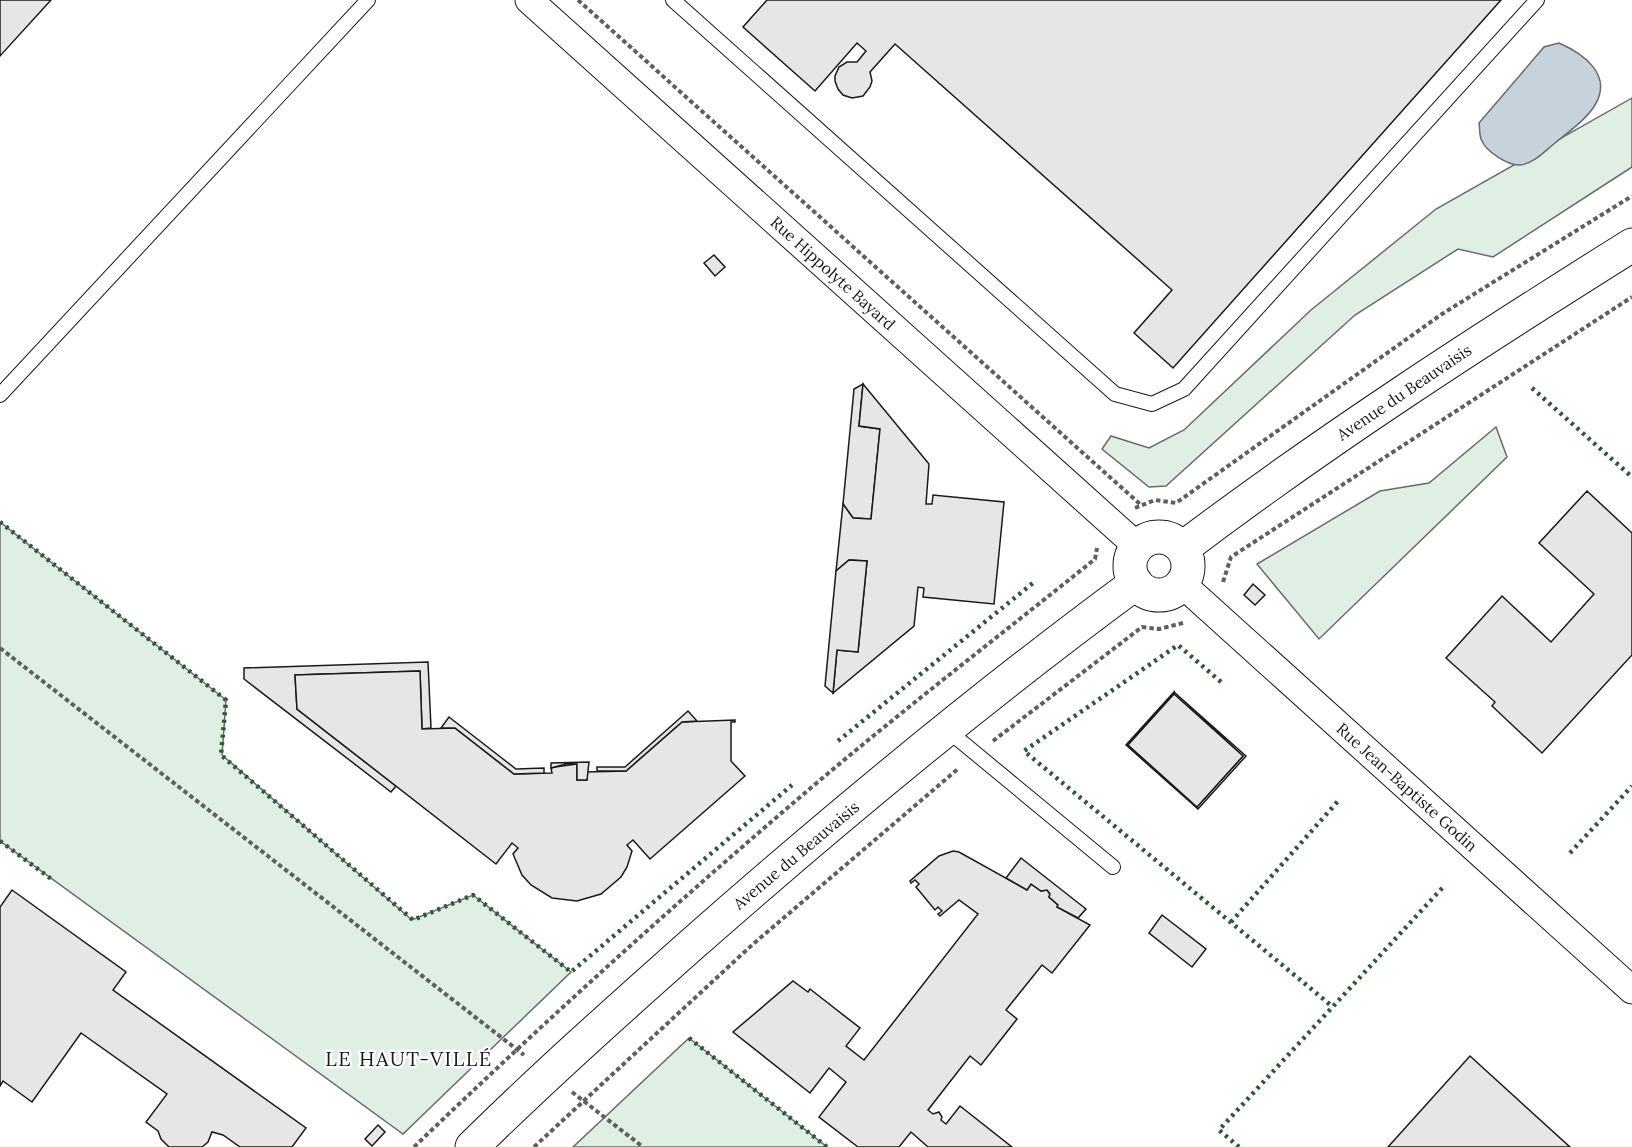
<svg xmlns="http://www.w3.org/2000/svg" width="1632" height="1147" font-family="Lora,serif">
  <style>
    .green { fill: #e0efe3; stroke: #6a6a6a; stroke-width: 1.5 }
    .water { fill: #c6d2dc; stroke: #6a6a6a; stroke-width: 1.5 }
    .building { fill: #e6e6e6; stroke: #1a1a1a; stroke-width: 1.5 }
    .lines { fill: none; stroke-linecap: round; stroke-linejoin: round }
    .service-casing { stroke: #1a1a1a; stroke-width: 16 }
    .minor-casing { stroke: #1a1a1a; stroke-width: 29 }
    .tertiary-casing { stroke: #1a1a1a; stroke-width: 35 }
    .path { stroke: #5f5f5f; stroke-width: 4; stroke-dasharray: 4.5 3; stroke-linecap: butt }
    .service { stroke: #fff; stroke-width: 14 }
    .minor { stroke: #fff; stroke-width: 27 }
    .tertiary { stroke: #fff; stroke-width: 33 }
    .hedge { stroke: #2b5a34; stroke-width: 4.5; stroke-dasharray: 3 4.5; stroke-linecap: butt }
    .labels { text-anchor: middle; stroke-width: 4.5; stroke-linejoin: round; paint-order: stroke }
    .street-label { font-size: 16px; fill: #1a1a1a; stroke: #fff }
    .quarter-label { font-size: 20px; letter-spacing: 1.5px; fill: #1a1a1a; stroke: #fff }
  </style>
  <rect width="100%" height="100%" fill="#fff"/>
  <g class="green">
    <polygon points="1632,98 1632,167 1493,257 1458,249 1355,315 1166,486 1149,487 1102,449 1111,436 1149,448 1184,430 1311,310 1436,209"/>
    <polygon points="1496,427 1507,457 1319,639 1257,564 1380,491 1429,483"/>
    <polygon points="0,522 226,700 222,755 412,920 473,895 571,972 403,1134 0,841"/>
    <polygon points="689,1038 827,1147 573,1147"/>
  </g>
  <path class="water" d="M1559,43C1584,54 1613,75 1595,105C1587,119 1567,133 1555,143C1545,151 1533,164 1520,165C1508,166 1486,151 1482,141C1479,137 1480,128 1479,123L1544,47Z"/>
  <g class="building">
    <polygon points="0,0 51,0 0,56"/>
    <polygon points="767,0 1501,0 1173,368 1134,333 1172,290 895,44 870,72 872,81 870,87 863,96 852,98 843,95 838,89 835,81 835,76 839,67 847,62 857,62 866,51 857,43 815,91 743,27"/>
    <polygon points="714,255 725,267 715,276 704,263"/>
    <polygon points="863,384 859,426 880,429 871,519 853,518 843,504 854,389"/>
    <polygon points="863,384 929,464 926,504 932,504 933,495 1004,502 994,604 923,597 924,588 918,587 914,626 833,693 837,650 858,652 867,561 849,560 836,571 843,504 853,518 871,519 880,429 859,426"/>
    <polygon points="1587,491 1632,533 1632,655 1542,753 1492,706 1495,702 1446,658 1502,596 1551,642 1594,594 1539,543"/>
    <polygon points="849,560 867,561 858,652 837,650 833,693 825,686 836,571"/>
    <polygon points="1253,584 1265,595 1255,605 1244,595"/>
    <polygon points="428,662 431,728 422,729 420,671 295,675 297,709 396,786 391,792 244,679 244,668"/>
    <polygon points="420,671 422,729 455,728 514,774 552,773 551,768 555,767 577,764 577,780 587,780 587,772 626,771 682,722 735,720 735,722 731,722 731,761 745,776 650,859 633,840 627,845 632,851 627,867 621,877 601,894 577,901 552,898 531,885 522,875 513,854 518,848 512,843 496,864 297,709 295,675"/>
    <polygon points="1174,692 1174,694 1128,745 1198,809 1126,745"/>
    <polygon points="1174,692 1246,756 1198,809 1197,807 1243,756"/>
    <polygon points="1174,694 1243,756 1197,807 1128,745"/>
    <polygon points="688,711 697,721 682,722 626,771 597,771 597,767 625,767"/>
    <polygon points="449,717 516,769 544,768 544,773 514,774 455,728 441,728"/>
    <polygon points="589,762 587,780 577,780 577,764 566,764 551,768 551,763"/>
    <polygon points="953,851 959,852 1027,890 1031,884 1041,891 1047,890 1050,894 1049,897 1058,905 1057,907 1090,925 1052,973 1042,965 1006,1010 1017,1019 981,1065 970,1056 928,1110 933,1114 939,1112 942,1117 941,1120 946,1124 960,1106 1012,1147 928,1147 911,1132 899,1147 858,1147 819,1117 846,1082 829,1068 810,1093 733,1032 793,981 808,992 810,989 860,1028 846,1046 864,1060 978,914 959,900 940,916 938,914 942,911 938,907 935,910 916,887 919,884 915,880 911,883 910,881 939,856"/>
    <polygon points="1021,858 1086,909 1078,918 1057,907 1058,905 1049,897 1050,894 1047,890 1041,891 1031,884 1027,890 1006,878"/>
    <polygon points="12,890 126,972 113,990 306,1128 292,1147 240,1147 223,1135 212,1132 208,1142 202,1147 169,1147 161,1139 158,1131 146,1122 167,1094 81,1033 32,1102 3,1081 0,1086 0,907"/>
    <polygon points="1162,915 1206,949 1192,967 1149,933"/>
    <polygon points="1470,1056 1570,1147 1388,1147"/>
    <polygon points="378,1125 385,1132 372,1146 365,1139"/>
  </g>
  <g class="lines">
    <g class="service-casing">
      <g id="service">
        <polyline points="673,0 1115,394 1152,404 1184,389 1537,0"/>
        <polyline points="0,395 368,0"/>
        <polyline points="946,729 1113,867"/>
      </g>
    </g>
    <g class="minor-casing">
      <g id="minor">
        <polyline points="529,0 1137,546"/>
        <polyline points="1182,584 1632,990"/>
      </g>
    </g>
    <g class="tertiary-casing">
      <g id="tertiary">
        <circle cx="1159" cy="566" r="29"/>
        <path d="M1183,548C1327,439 1479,341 1632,245"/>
        <path d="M472,1147C542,1078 616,1012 689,947C833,820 981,697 1136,583"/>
      </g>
    </g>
    <g class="path">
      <polyline points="578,0 1141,505"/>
      <polyline points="1135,508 1155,500 1176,503 1442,314 1632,196"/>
      <polyline points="1223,582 1231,557 1632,297"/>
      <polyline points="0,648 524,1055"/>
      <polyline points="993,741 1142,627 1159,629 1183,623"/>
      <polyline points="572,1092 643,1147"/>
      <path d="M414,1147C545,1021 680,899 819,781C909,705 1003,633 1095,559L1097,548"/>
      <polyline points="534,1147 752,945 959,768"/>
    </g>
    <use href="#service" class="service"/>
    <use href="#minor" class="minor"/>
    <use href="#tertiary" class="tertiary"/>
    <g class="hedge">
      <polyline points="1532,388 1632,477"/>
      <polyline points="0,522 226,700 221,755 413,920 473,895 571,972 792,785"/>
      <polyline points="1221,682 1178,645 1024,751 1333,1007"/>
      <polyline points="838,741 1033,583"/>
      <polyline points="0,841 54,881"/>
      <polyline points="1570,853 1632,786"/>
      <polyline points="1231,922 1339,800"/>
      <polyline points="689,1038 827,1147"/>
      <polyline points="1239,1147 1219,1130 1445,885"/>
    </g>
  </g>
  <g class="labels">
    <g class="street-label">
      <text transform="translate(833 273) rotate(42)" y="6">Rue Hippolyte Bayard</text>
      <text transform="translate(1404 392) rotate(-34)" y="6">Avenue du Beauvaisis</text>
      <text transform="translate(1407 787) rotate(42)" y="6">Rue Jean-Baptiste Godin</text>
      <text transform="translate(796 855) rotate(-40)" y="6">Avenue du Beauvaisis</text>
    </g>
    <g class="quarter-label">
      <text x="409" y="1066">LE HAUT-VILLÉ</text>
    </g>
  </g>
</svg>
